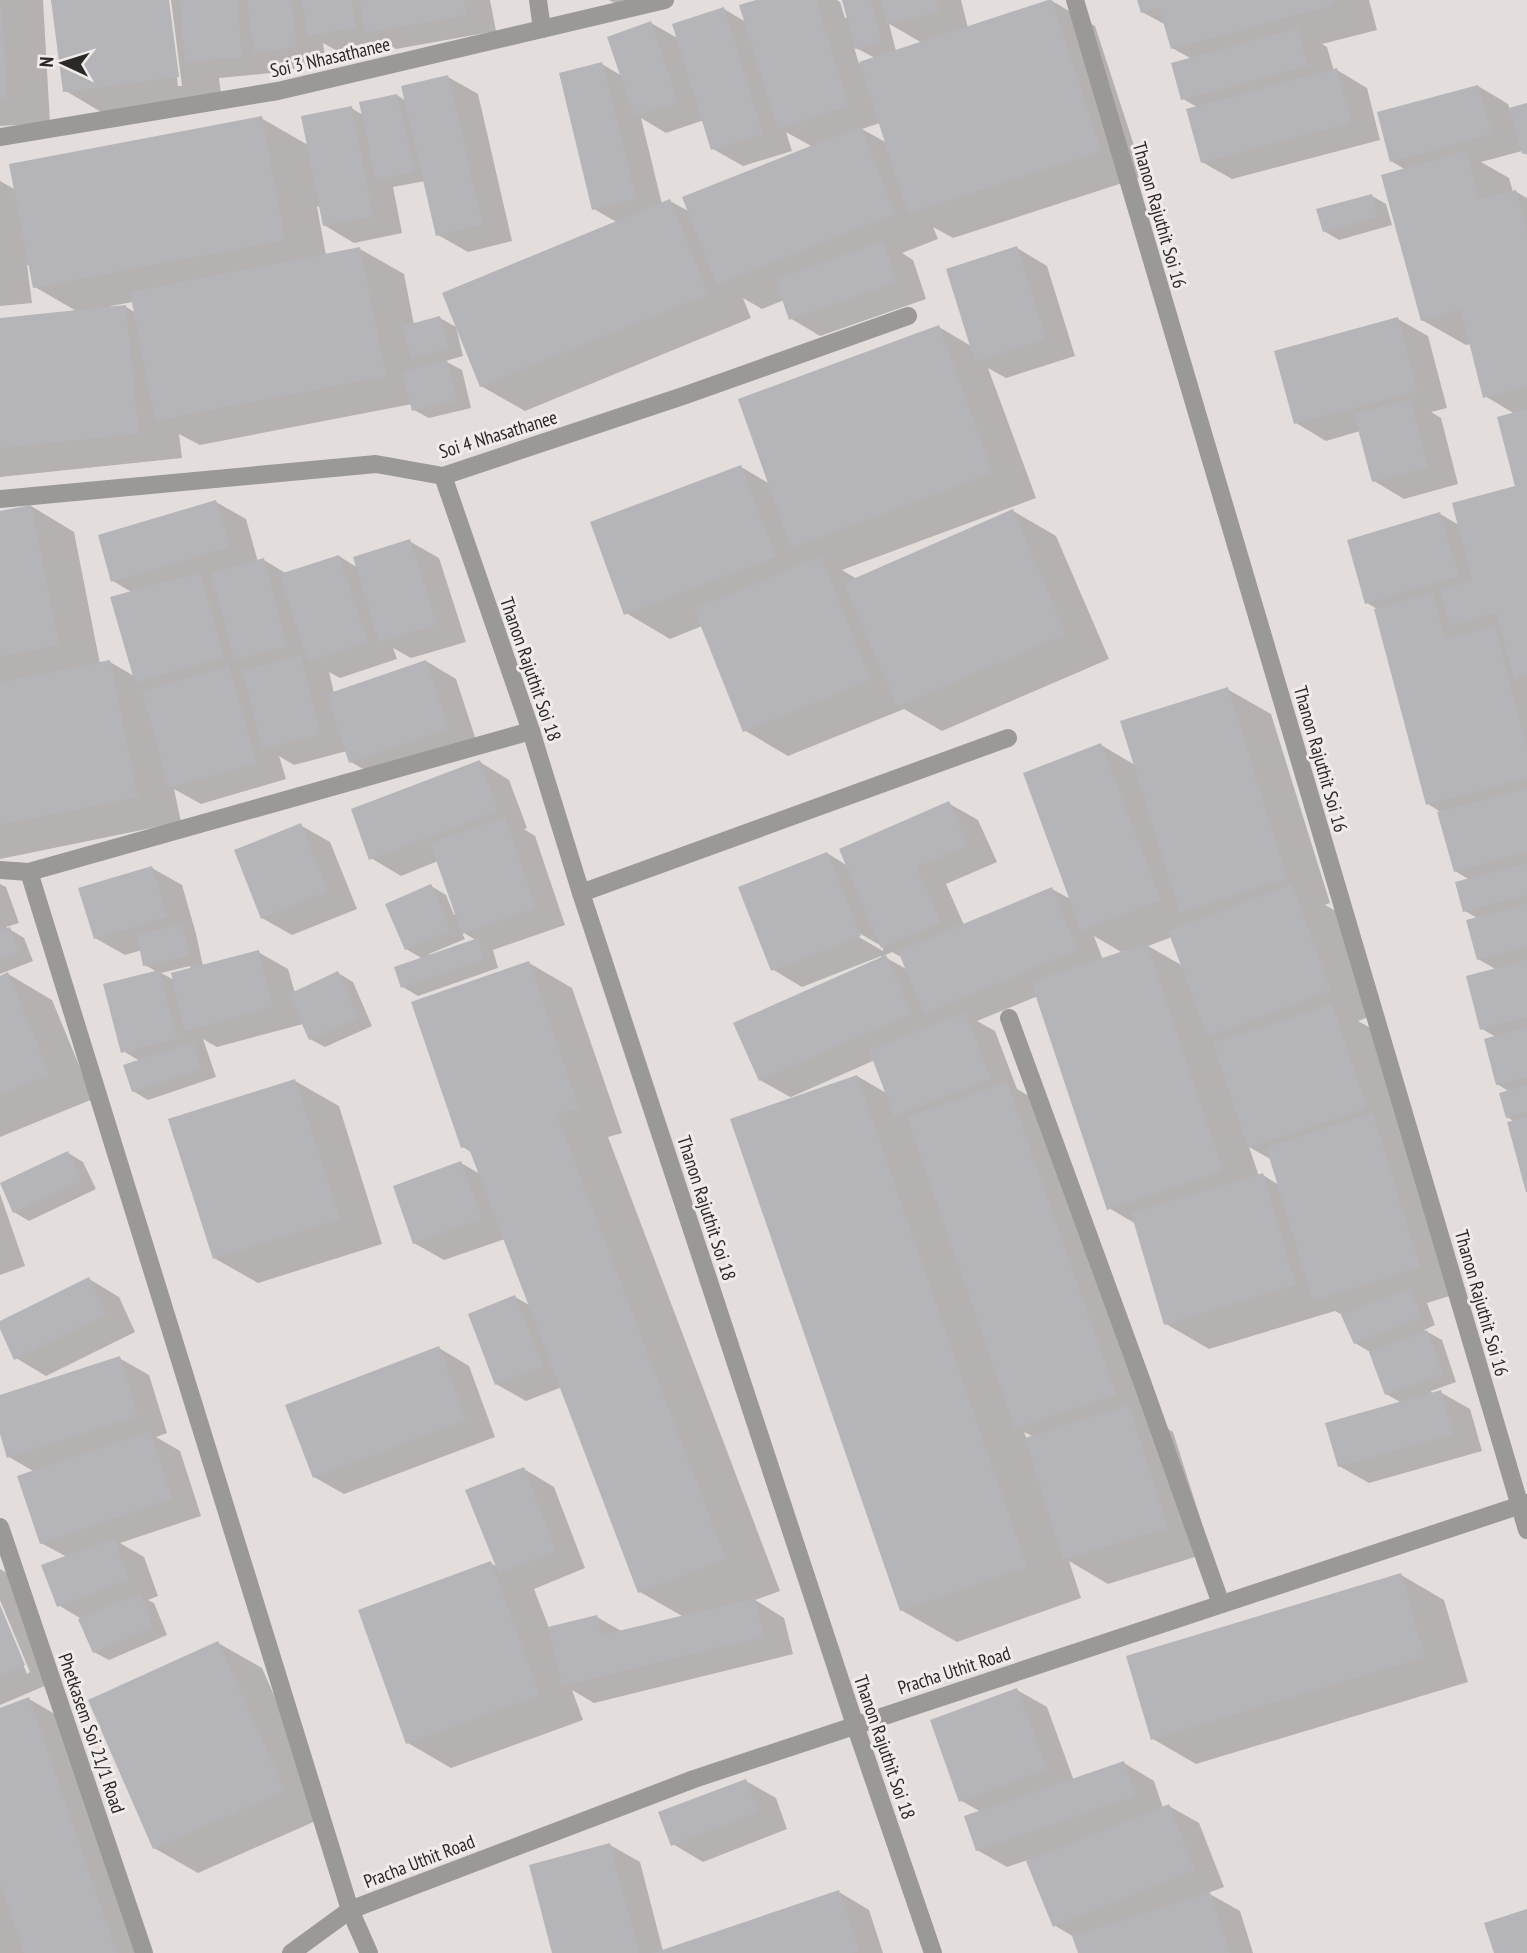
<svg xmlns="http://www.w3.org/2000/svg" width="1527" height="1953" font-family="'PT Sans Narrow',sans-serif">
  <style>
    .shadow { fill: #0003; fill-rule: evenodd }
    .building { fill: #b4b4b9 }
    .lines { fill: none; stroke-linecap: round; stroke-linejoin: round }
    .minor { stroke: #9b9998; stroke-width: 18 }
    .labels { text-anchor: middle; stroke-width: 6; stroke-linejoin: round; paint-order: stroke }
    .street-label { font-size: 19px; fill: #2b2928; stroke: #f1ebe9 }
  </style>
  <rect width="100%" height="100%" fill="#e3dedc"/>
  <g class="shadow">
    <polygon points="0,0 43,0 50,123 0,126"/>
    <polygon points="53,0 167,0 178,86 182,86 171,0 490,0 496,31 396,49 385,42 385,45 339,52 323,43 326,64 286,70 270,60 271,73 219,78 222,102 108,116 64,90"/>
    <polygon points="609,0 635,0 616,4"/>
    <path d="M762,0H837L840,2L845,18L848,17L844,0H961L968,28L1052,1L1095,26L1144,176L953,238L933,227L938,239L902,253L913,260L926,299L820,336L790,318L784,300L762,309L743,298L751,318L525,411L481,386L618,223L594,209L602,64L622,76L651,23L679,39L724,9L746,22ZM889,24L893,26L922,43L896,51ZM854,47L875,58L859,64ZM641,118L666,133L704,120L713,149L743,166L792,151L786,132L813,147L690,212L670,201L662,204ZM880,123L887,143L862,129Z"/>
    <polygon points="1139,0 1369,0 1377,30 1322,44 1327,47 1334,71 1337,70 1367,88 1380,140 1232,179 1202,162 1197,107 1183,99 1192,59 1172,48 1166,25 1142,12"/>
    <path d="M448,77L478,94L512,241L468,252L438,235L425,181L393,187L402,233L354,243L324,225L320,206L317,207L326,255L360,249L404,274L414,325L440,318L456,327L463,356L445,361L462,370L471,408L429,418L414,410L412,404L200,445L179,434L182,458L0,477V320L78,312L35,287L30,265H27L32,303L0,306V181L16,190L261,118L308,145L351,108L363,115L397,95L406,101ZM133,302L136,313L126,307L111,309V306Z"/>
    <polygon points="1478,86 1508,104 1510,110 1527,105 1527,155 1522,151 1481,162 1509,178 1513,192 1515,191 1527,198 1527,1188 1515,1122 1507,1117 1510,1092 1497,1084 1496,1037 1482,1029 1497,970 1478,959 1479,919 1465,911 1470,880 1455,871 1442,813 1428,804 1379,610 1367,603 1440,514 1459,525 1517,487 1515,414 1485,396 1471,344 1466,345 1422,320 1406,170 1391,161"/>
    <polygon points="1372,196 1386,204 1392,225 1339,240 1324,231"/>
    <polygon points="1017,248 1047,266 1075,356 1006,378 988,368 1036,498 842,570 857,579 1013,511 1056,536 1109,659 942,731 904,709 788,756 744,730 702,626 670,639 626,613 741,467 770,484 939,327 971,346"/>
    <polygon points="1398,319 1428,336 1447,408 1431,412 1441,418 1458,484 1404,499 1374,481 1360,431 1326,441 1296,423"/>
    <polygon points="216,502 246,519 258,562 264,560 287,574 339,556 358,568 409,541 439,558 466,642 411,658 393,648 397,659 340,678 329,672 334,693 426,661 456,679 478,746 381,779 351,762 347,751 294,765 279,756 286,779 201,804 174,789 181,822 0,859 0,512 31,506 74,532 100,664 110,662 134,676 133,593 113,581"/>
    <path d="M1227,689L1271,714L1330,903L1325,905L1336,911L1374,1015L1358,1021L1376,1031L1462,1292L1427,1303L1435,1325L1424,1330L1442,1340L1456,1382L1431,1391L1432,1394L1440,1392L1470,1409L1482,1451L1369,1483L1339,1466L1402,1403L1386,1394L1370,1352L1355,1343L1344,1316L1335,1311L1209,1349L1166,1324L1136,1224L1109,1208L1038,996L977,1021L995,1031L1017,1089L1051,1109L1153,1420L1173,1432L1211,1552L1108,1584L1069,1561L1081,1598L957,1642L901,1610L857,1076L888,1094L875,1060L791,1097L792,1098L760,1080L882,959L881,956L802,987L772,969L827,853L848,866L948,803L978,820L997,862L946,884L964,925L1052,889L1072,900L1101,745L1135,765ZM854,930L883,947V951L852,933ZM1094,936L1123,953L1103,960ZM1172,937L1183,966L1148,946ZM892,952L903,958L908,970L883,956ZM1249,1147L1272,1160L1279,1185L1263,1175L1259,1176ZM1024,1432L1034,1437L1027,1440Z"/>
    <path d="M480,762L509,780L527,828L524,829L535,836L565,925L493,950L498,968L418,996L403,987L423,959L406,949L431,886L446,895L454,915L457,914L438,861L401,876L371,858ZM461,931L477,941L430,957L429,954L465,939Z"/>
    <polygon points="300,825 330,842 357,909 292,935 262,918"/>
    <path d="M152,868L182,885L196,934L203,966L258,952L288,969L295,993L338,973L353,982L372,1026L325,1047L310,1039L303,1024L217,1047L203,1039L216,1077L148,1100L133,1091L140,1061L123,1051L157,972L145,965L142,950L125,955L95,938ZM190,966L191,969L174,980L161,973Z"/>
    <polygon points="0,884 6,887 19,923 6,927 24,938 33,961 0,974"/>
    <polygon points="529,963 572,988 622,1133 608,1137 780,1591 755,1600 784,1618 793,1654 594,1703 572,1690 583,1720 451,1768 408,1743 490,1563 498,1567 524,1469 554,1487 585,1568 534,1589 549,1628 597,1617 623,1632 684,1617 640,1592 562,1387 526,1401 496,1384 515,1297 531,1306 505,1239 444,1260 414,1243 461,1163 480,1174 472,1153 463,1147"/>
    <polygon points="8,974 52,1000 93,1099 0,1137 0,978"/>
    <polygon points="295,1081 339,1106 382,1244 258,1283 214,1258"/>
    <polygon points="68,1153 83,1162 96,1189 29,1221 14,1212"/>
    <polygon points="0,1194 25,1266 0,1275"/>
    <polygon points="89,1279 119,1297 135,1332 46,1376 16,1358 0,1323"/>
    <polygon points="439,1348 469,1366 495,1437 344,1494 314,1477"/>
    <polygon points="119,1358 149,1375 167,1433 156,1437 180,1451 201,1516 120,1543 144,1557 158,1596 148,1600 154,1603 167,1635 109,1660 94,1652 80,1618 58,1605 67,1557 41,1543 35,1472 9,1457 0,1428 0,1397"/>
    <polygon points="0,1569 9,1574 54,1682 0,1705 0,1610 27,1674 30,1672 0,1600"/>
    <polygon points="1401,1575 1444,1600 1468,1682 1196,1764 1153,1739"/>
    <polygon points="218,1643 262,1668 327,1816 198,1873 154,1848"/>
    <polygon points="1017,1690 1047,1707 1074,1781 1124,1763 1154,1781 1163,1808 1169,1806 1199,1823 1224,1887 1208,1893 1240,1911 1253,1953 1079,1953 1074,1937 1054,1925 1028,1860 1007,1867 977,1850 981,1812 960,1800"/>
    <polygon points="29,1699 72,1724 151,1953 0,1953 0,1709"/>
    <polygon points="746,1781 776,1798 787,1829 703,1862 673,1844"/>
    <polygon points="610,1845 640,1862 663,1951 839,1892 869,1910 883,1953 554,1953"/>
  </g>
  <g class="building">
    <polygon points="51,0 169,0 179,77 63,92"/>
    <polygon points="180,0 237,0 242,57 185,62"/>
    <polygon points="247,0 291,0 297,47 254,53"/>
    <polygon points="302,0 352,0 356,28 307,36"/>
    <polygon points="359,0 464,0 467,15 365,33"/>
    <polygon points="756,0 816,0 849,106 778,129 739,5"/>
    <polygon points="842,0 871,0 882,42 855,49"/>
    <polygon points="881,0 936,0 939,12 887,24"/>
    <polygon points="1048,0 1052,0 1101,151 908,214 859,62"/>
    <polygon points="1137,0 1333,0 1334,5 1171,49 1159,8 1141,13"/>
    <polygon points="724,7 763,134 711,150 672,24"/>
    <polygon points="0,9 2,9 7,98 0,99"/>
    <polygon points="651,21 678,102 634,116 607,37"/>
    <polygon points="1298,28 1308,66 1181,100 1171,63"/>
    <polygon points="602,62 636,199 592,210 559,73"/>
    <polygon points="1337,68 1351,123 1201,163 1186,109"/>
    <polygon points="448,75 483,224 436,236 401,86"/>
    <polygon points="1478,85 1492,134 1390,162 1377,112"/>
    <polygon points="397,94 415,172 376,180 359,102"/>
    <polygon points="1527,103 1527,153 1522,154 1509,108"/>
    <polygon points="352,106 373,217 323,226 301,116"/>
    <polygon points="262,116 285,240 33,288 9,164"/>
    <polygon points="861,126 895,214 717,285 682,197"/>
    <polygon points="1466,151 1478,199 1516,190 1527,233 1527,386 1483,398 1461,310 1421,321 1381,175"/>
    <polygon points="1372,194 1378,217 1323,232 1316,209"/>
    <polygon points="670,199 708,294 480,387 442,293"/>
    <polygon points="883,241 897,282 789,320 775,279"/>
    <polygon points="1017,246 1046,339 975,362 946,269"/>
    <polygon points="360,247 386,376 155,421 130,292"/>
    <polygon points="126,305 139,434 0,448 0,318"/>
    <polygon points="440,316 449,348 411,358 403,326"/>
    <polygon points="1398,317 1418,391 1294,424 1274,351"/>
    <polygon points="939,325 993,473 791,548 738,399"/>
    <polygon points="447,360 457,400 412,411 402,372"/>
    <polygon points="1411,399 1428,467 1372,482 1354,414"/>
    <polygon points="1527,409 1527,675 1514,679 1496,613 1450,626 1440,589 1472,580 1452,503 1515,486 1497,417"/>
    <polygon points="741,465 776,557 624,615 590,522"/>
    <polygon points="216,500 230,547 111,582 98,535"/>
    <polygon points="31,505 59,645 0,657 0,511"/>
    <polygon points="1013,509 1066,634 897,707 844,583"/>
    <polygon points="1440,512 1459,576 1365,604 1347,540"/>
    <polygon points="410,539 437,625 379,642 353,557"/>
    <polygon points="339,555 368,642 308,662 280,574"/>
    <polygon points="821,556 870,680 743,732 694,609"/>
    <polygon points="264,558 287,646 234,660 211,573"/>
    <polygon points="200,572 224,657 135,683 110,597"/>
    <polygon points="1433,593 1445,639 1495,626 1527,748 1527,778 1426,805 1374,609"/>
    <polygon points="300,655 320,734 263,749 242,671"/>
    <polygon points="110,660 138,797 0,825 0,682"/>
    <polygon points="426,660 449,729 349,763 327,694"/>
    <polygon points="229,666 257,763 169,788 142,691"/>
    <polygon points="1228,687 1287,878 1180,913 1120,721"/>
    <polygon points="1101,743 1161,900 1081,931 1023,773"/>
    <polygon points="480,760 498,811 369,860 351,809"/>
    <polygon points="1527,788 1527,852 1454,872 1437,812"/>
    <polygon points="949,801 968,845 917,867 941,922 881,948 839,849"/>
    <polygon points="505,817 536,908 462,934 430,843"/>
    <polygon points="301,823 328,891 261,919 234,850"/>
    <polygon points="827,852 861,936 771,971 738,887"/>
    <polygon points="1527,863 1527,895 1463,912 1455,882"/>
    <polygon points="152,866 167,917 94,939 78,888"/>
    <polygon points="431,884 451,930 405,950 385,904"/>
    <polygon points="1292,884 1331,990 1208,1037 1168,931"/>
    <polygon points="1052,887 1077,950 924,1014 898,951"/>
    <polygon points="1527,904 1527,946 1477,960 1466,920"/>
    <polygon points="182,924 189,956 143,966 137,935"/>
    <polygon points="10,927 19,953 0,960 0,931"/>
    <polygon points="478,938 484,959 401,988 394,967"/>
    <polygon points="1147,943 1223,1171 1107,1210 1031,982"/>
    <polygon points="259,950 273,1007 185,1031 171,973"/>
    <polygon points="886,955 912,1013 759,1081 733,1023"/>
    <polygon points="1527,960 1527,1017 1480,1030 1466,976"/>
    <polygon points="529,961 579,1108 557,1115 726,1559 638,1593 468,1146 461,1148 411,1002"/>
    <polygon points="159,970 178,1038 121,1053 103,984"/>
    <polygon points="338,971 358,1017 309,1040 289,994"/>
    <polygon points="8,972 50,1074 0,1095 0,976"/>
    <polygon points="1332,1004 1367,1108 1248,1148 1213,1043"/>
    <polygon points="965,1012 991,1079 894,1116 869,1050"/>
    <polygon points="1527,1027 1527,1077 1496,1085 1484,1039"/>
    <polygon points="193,1042 202,1069 132,1092 123,1065"/>
    <polygon points="857,1075 1027,1567 900,1611 730,1119"/>
    <polygon points="295,1079 340,1219 213,1259 168,1119"/>
    <polygon points="1007,1082 1116,1394 1015,1429 907,1117"/>
    <polygon points="1527,1085 1527,1112 1506,1118 1499,1093"/>
    <polygon points="1373,1113 1420,1267 1313,1301 1266,1147"/>
    <polygon points="1527,1117 1527,1192 1526,1192 1507,1122"/>
    <polygon points="68,1151 82,1181 13,1213 0,1183"/>
    <polygon points="461,1161 482,1219 413,1244 393,1186"/>
    <polygon points="1263,1173 1296,1285 1164,1325 1131,1213"/>
    <polygon points="89,1277 107,1314 14,1360 0,1329 0,1321"/>
    <polygon points="1410,1288 1422,1317 1354,1344 1341,1315"/>
    <polygon points="515,1295 543,1366 495,1385 468,1314"/>
    <polygon points="1427,1330 1443,1374 1385,1395 1369,1352"/>
    <polygon points="439,1346 466,1420 313,1478 285,1405"/>
    <polygon points="120,1356 138,1416 7,1458 0,1434 0,1395"/>
    <polygon points="1441,1390 1453,1434 1338,1467 1325,1423"/>
    <polygon points="1129,1405 1168,1528 1063,1560 1025,1438"/>
    <polygon points="150,1431 172,1499 40,1544 17,1476"/>
    <polygon points="524,1467 556,1551 499,1574 465,1490"/>
    <polygon points="114,1538 129,1579 57,1607 41,1565"/>
    <polygon points="491,1561 540,1695 406,1744 358,1610"/>
    <polygon points="1401,1573 1425,1657 1151,1740 1126,1656"/>
    <polygon points="140,1593 153,1627 93,1653 78,1619"/>
    <polygon points="755,1598 764,1637 562,1686 548,1627 597,1615 602,1635"/>
    <polygon points="0,1605 25,1665 0,1676"/>
    <polygon points="218,1641 285,1791 153,1849 88,1700"/>
    <polygon points="1017,1688 1047,1769 959,1802 930,1720"/>
    <polygon points="29,1697 117,1953 24,1953 0,1882 0,1708"/>
    <polygon points="1124,1761 1136,1796 976,1851 964,1816"/>
    <polygon points="746,1779 758,1812 671,1846 658,1812"/>
    <polygon points="1169,1804 1195,1870 1053,1927 1026,1861"/>
    <polygon points="610,1843 639,1953 552,1953 529,1865"/>
    <polygon points="839,1890 859,1951 854,1953 653,1953"/>
    <polygon points="1210,1892 1230,1953 1078,1953 1072,1936"/>
    <polygon points="1527,1909 1527,1953 1494,1953 1484,1923"/>
  </g>
  <g class="lines">
    <g class="minor">
      <polyline points="538,0 542,29"/>
      <polyline points="1075,0 1527,1530"/>
      <polyline points="0,137 278,91 665,0"/>
      <polyline points="443,476 531,731 581,893 855,1725 933,1953"/>
      <polyline points="0,499 376,464 443,476 683,396 908,316"/>
      <polyline points="0,870 29,872 531,731"/>
      <polyline points="29,872 350,1910 369,1953"/>
      <polyline points="581,893 1008,738"/>
      <polyline points="1009,1018 1141,1379 1221,1604"/>
      <polyline points="0,1527 144,1953"/>
      <polyline points="291,1953 350,1910 694,1779 1527,1503"/>
    </g>
  </g>
  <g class="labels">
    <g class="street-label">
      <text transform="translate(330 57) rotate(-13)" y="7">Soi 3 Nhasathanee</text>
      <text transform="translate(1160 215) rotate(74)" y="7">Thanon Rajuthit Soi 16</text>
      <text transform="translate(498 434) rotate(-17)" y="7">Soi 4 Nhasathanee</text>
      <text transform="translate(531 669) rotate(71)" y="7">Thanon Rajuthit Soi 18</text>
      <text transform="translate(1321 759) rotate(74)" y="7">Thanon Rajuthit Soi 16</text>
      <text transform="translate(707 1208) rotate(72)" y="7">Thanon Rajuthit Soi 18</text>
      <text transform="translate(1482 1303) rotate(74)" y="7">Thanon Rajuthit Soi 16</text>
      <text transform="translate(954 1670) rotate(-18)" y="7">Pracha Uthit Road</text>
      <text transform="translate(92 1733) rotate(71)" y="7">Phetkasem Soi 21/1 Road</text>
      <text transform="translate(885 1747) rotate(71)" y="7">Thanon Rajuthit Soi 18</text>
      <text transform="translate(419 1861) rotate(-21)" y="7">Pracha Uthit Road</text>
    </g>
  </g>
  <g transform="translate(63 63) rotate(274)" stroke="#f1ebe9" stroke-width="5" paint-order="stroke">
  <path d="M0-5L12 26L0 18L-12 26Z" fill="#2b2928"/>
  <text y="-10" font-size="19" font-weight="bold" text-anchor="middle" fill="#2b2928">N</text>
  </g>
</svg>
